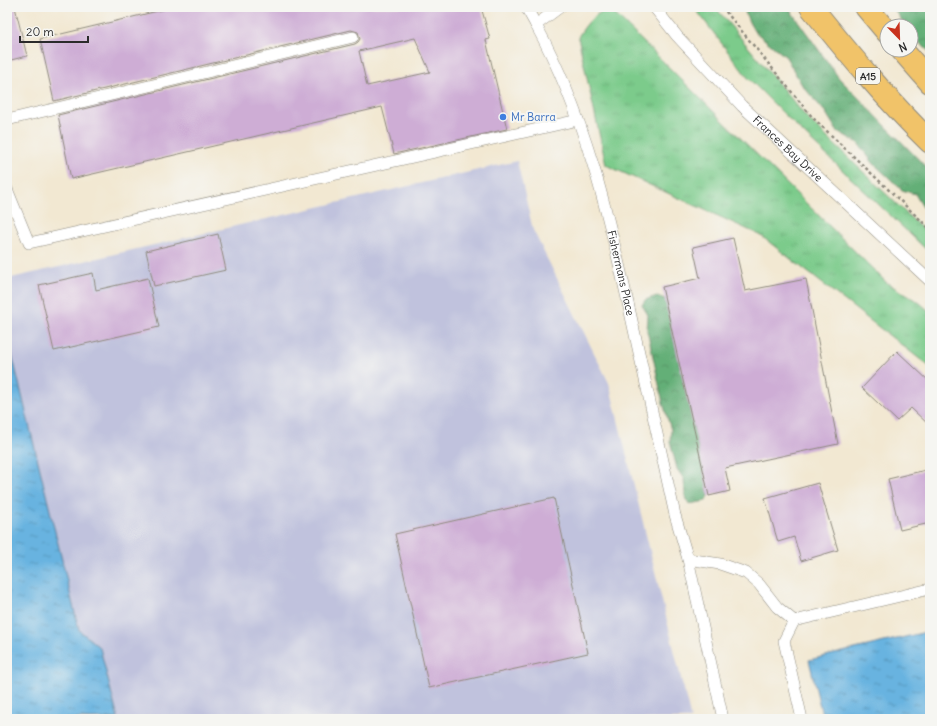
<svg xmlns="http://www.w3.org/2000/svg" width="937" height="726" font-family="Delius,sans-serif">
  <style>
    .industrial { fill: #c0c2dd }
    .grass { fill: url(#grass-tufts); stroke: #537b5b }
    .forest { fill: url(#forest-crowns); stroke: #486d51 }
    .water { fill: url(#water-ripples); stroke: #496f86 }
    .building { fill: #ceadd5; fill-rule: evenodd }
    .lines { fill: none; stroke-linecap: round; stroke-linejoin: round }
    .lane-casing { stroke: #8e8a7e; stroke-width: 12 }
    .primary-casing { stroke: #8e8a7e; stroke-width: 24 }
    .path { stroke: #8e8a7e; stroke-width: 2.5; stroke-dasharray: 3 3; stroke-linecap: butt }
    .lane { stroke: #fff; stroke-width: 11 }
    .primary { stroke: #f1c369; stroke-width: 22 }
    .shop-dot { fill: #3f7fe0; stroke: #f6f6f2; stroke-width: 1.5 }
    .labels { text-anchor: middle; stroke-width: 4; stroke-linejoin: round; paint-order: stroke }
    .shield { fill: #f6f6f2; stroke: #686867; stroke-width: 1 }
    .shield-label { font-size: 10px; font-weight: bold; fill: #2b2b2b }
    .shop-label { font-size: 11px; fill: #366cbe; stroke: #f6f6f2; text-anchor: start }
    .street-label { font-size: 11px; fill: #2b2b2b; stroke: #f6f6f2 }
  </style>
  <defs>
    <pattern id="grass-tufts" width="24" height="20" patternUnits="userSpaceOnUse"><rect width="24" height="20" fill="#7bcb8b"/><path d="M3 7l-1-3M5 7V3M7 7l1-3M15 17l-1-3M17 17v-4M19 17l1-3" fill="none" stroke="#6aae78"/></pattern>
    <pattern id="forest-crowns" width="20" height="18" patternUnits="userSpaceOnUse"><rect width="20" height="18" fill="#64af77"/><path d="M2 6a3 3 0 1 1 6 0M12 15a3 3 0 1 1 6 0" fill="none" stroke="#538f62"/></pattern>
    <pattern id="water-ripples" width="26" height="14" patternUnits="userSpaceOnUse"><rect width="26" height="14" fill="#67b3e0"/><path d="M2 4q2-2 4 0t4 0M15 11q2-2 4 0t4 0" fill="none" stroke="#5592b6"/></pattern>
  </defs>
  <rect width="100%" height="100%" fill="#f6f6f2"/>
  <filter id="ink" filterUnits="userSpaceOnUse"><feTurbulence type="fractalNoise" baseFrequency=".025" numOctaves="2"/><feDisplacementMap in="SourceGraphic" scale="8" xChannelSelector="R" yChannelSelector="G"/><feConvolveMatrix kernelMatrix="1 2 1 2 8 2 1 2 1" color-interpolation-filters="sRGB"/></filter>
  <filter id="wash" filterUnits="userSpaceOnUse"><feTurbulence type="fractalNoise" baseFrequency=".012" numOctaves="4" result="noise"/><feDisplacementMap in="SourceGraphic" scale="16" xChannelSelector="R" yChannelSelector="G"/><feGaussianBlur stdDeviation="0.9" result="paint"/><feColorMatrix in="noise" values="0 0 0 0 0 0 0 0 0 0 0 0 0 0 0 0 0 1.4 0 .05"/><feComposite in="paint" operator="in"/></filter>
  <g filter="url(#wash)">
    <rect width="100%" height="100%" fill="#f2e8d2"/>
    <polygon class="industrial" points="517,161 533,230 609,383 691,719 118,719 100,648 79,630 7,484 41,476 7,334 7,279"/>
    <g class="grass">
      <polygon points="694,7 715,7 808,119 930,236 930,253 800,130 748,78"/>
      <path d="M607,9L616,15L887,283L920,303L930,312V367L760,235L606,165L578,37C586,24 593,15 607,9Z"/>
    </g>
    <g class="forest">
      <polygon points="743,7 788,7 839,78 930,171 930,219 915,194 902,190 873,163 858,143 837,131 826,113 802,85 786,57 754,31 749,22"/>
      <path d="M892,7H930V52C922,45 911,38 911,26H906Z"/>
      <polygon points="657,296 665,299 709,496 706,501 689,504 685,495 684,479 677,469 670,441 671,430 663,403 650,343 647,331 648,315 642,305 645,300"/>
    </g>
    <g class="water">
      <polygon points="7,334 79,630 100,648 118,719 7,719"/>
      <polygon points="930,631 930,719 823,719 809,660"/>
    </g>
    <g id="blocks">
      <g class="building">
        <polygon points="7,7 15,7 27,56 7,61"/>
        <path d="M175,7H481L490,39L486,40L507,129L394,154L382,107L71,179L58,115L355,44L358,42L360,39L358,32L351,30L54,101L40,39ZM415,38L430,72L367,86L359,51Z"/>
        <polygon points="218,234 226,270 154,286 146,251"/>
        <polygon points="733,238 745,291 806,279 838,444 725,468 730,491 709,496 662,287 700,278 693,247"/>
        <polygon points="93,273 96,290 148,278 159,327 54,351 39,285"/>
        <polygon points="897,351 930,382 930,426 911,408 897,421 862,388"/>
        <polygon points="930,469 930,523 900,530 888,479"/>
        <polygon points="818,483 838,550 801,561 794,537 778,542 765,498"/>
        <polygon points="554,498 588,653 429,688 395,534"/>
      </g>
    </g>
  </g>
  <g filter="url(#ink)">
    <use href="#blocks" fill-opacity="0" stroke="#8e8a7e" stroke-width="1"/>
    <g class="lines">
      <g class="lane-casing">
        <g id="lane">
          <polyline points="526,7 536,25"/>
          <path id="s1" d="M560,7L536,25C585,115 608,213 630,312C645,379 660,447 675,515L688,559L723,719"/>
          <path id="s2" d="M654,7L677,36L742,106L930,281"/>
          <polyline points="7,120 353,37"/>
          <polyline points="7,189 29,243 578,120"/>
          <polyline points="688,559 720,564 746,573 759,584 777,607 794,621 930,589"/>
          <polyline points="794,621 784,641 802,719"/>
        </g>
      </g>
      <g class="primary-casing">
        <g id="primary">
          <path d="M811,7C849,54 887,100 930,142"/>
          <polyline points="866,7 887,32"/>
          <polyline points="902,50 930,82"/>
        </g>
      </g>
      <polyline class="path" points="722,7 813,118 930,229"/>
      <use href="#lane" class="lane"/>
      <use href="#primary" class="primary"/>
    </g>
  </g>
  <circle class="shop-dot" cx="503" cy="117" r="4"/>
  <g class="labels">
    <rect class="shield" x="856" y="68" width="24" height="16" rx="3"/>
    <g class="shield-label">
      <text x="868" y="80">A15</text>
    </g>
    <g class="shop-label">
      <text x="511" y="121">Mr Barra</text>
    </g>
    <g class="street-label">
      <text dy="4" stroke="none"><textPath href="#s2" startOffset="195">Frances Bay Drive</textPath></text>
      <text dy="4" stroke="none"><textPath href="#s1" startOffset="293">Fishermans Place</textPath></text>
    </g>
  </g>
  <rect width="937" height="726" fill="none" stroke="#f6f6f2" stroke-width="24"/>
  <g transform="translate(899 38) rotate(157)"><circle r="19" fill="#f6f6f2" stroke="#a5a5a2"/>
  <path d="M0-3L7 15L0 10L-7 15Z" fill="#c8321e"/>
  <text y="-6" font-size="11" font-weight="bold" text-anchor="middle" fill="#2b2b2b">N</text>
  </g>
  <path d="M20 36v6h68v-6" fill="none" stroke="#2b2b2b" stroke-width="2"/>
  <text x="26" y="36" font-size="12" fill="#2b2b2b" stroke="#f6f6f2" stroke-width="3" paint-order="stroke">20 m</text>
</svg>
